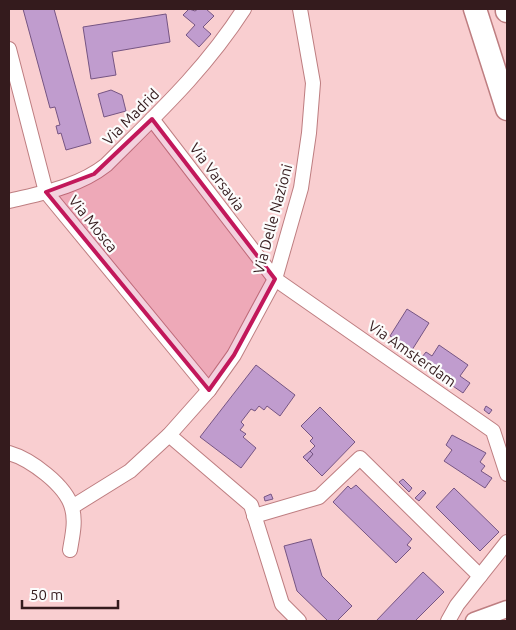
<svg xmlns="http://www.w3.org/2000/svg" width="516" height="630" font-family="Ubuntu,sans-serif">
  <style>
    .building { fill: #c09cce; stroke: #765583 }
    .lines { fill: none; stroke-linecap: round; stroke-linejoin: round }
    .minor-casing { stroke: #be7e81; stroke-width: 16 }
    .tertiary-casing { stroke: #be7e81; stroke-width: 19 }
    .trunk-casing { stroke: #be7e81; stroke-width: 25 }
    .minor { stroke: #fff; stroke-width: 14 }
    .tertiary { stroke: #fff; stroke-width: 16 }
    .trunk { stroke: #fff; stroke-width: 22 }
    .marked { fill: #c2185b; fill-opacity: 0.2; stroke: #c2185b; stroke-width: 4; stroke-linejoin: round }
    .labels { text-anchor: middle; stroke-width: 4.5; stroke-linejoin: round; paint-order: stroke }
    .street-label { font-size: 15px; fill: #341b1d; stroke: #fcfcfc }
  </style>
  <rect width="100%" height="100%" fill="#f9ced0"/>
  <g class="building">
    <polygon points="23,9 54,9 91,143 66,150 61,133 58,134 56,126 60,125 55,107 50,108"/>
    <polygon points="189,9 195,11 198,9 206,9 214,16 203,27 211,34 199,47 186,35 195,25 183,15"/>
    <polygon points="166,14 170,42 112,52 116,75 91,79 83,27"/>
    <polygon points="111,90 122,95 126,111 104,117 98,94"/>
    <polygon points="407,309 429,323 412,350 390,336"/>
    <polygon points="439,345 468,365 460,376 470,383 463,393 418,362 426,352 432,356"/>
    <polygon points="256,365 295,395 280,416 267,406 264,410 259,406 255,411 251,409 241,422 244,425 240,430 246,434 243,437 256,448 241,468 200,437"/>
    <polygon points="486,406 492,410 489,414 484,410"/>
    <polygon points="320,407 355,442 322,476 307,461 313,454 310,451 315,446 310,441 313,438 301,426"/>
    <polygon points="452,435 486,453 480,462 485,466 481,471 492,478 485,488 444,461 452,450 446,445"/>
    <polygon points="310,451 313,454 307,461 303,457"/>
    <polygon points="403,479 412,488 409,492 399,482"/>
    <polygon points="356,485 412,539 407,545 411,548 396,563 333,502 348,486 351,489"/>
    <polygon points="454,488 499,532 480,551 436,507"/>
    <polygon points="423,490 426,493 419,501 415,498"/>
    <polygon points="271,494 273,499 265,501 264,497"/>
    <polygon points="311,539 322,576 352,606 337,621 328,621 297,591 284,546"/>
    <polygon points="423,572 444,592 415,621 376,621"/>
  </g>
  <g class="lines">
    <g class="minor-casing">
      <g id="minor">
        <polyline points="9,49 46,192 209,390"/>
        <polyline points="152,119 275,279 493,431 507,474"/>
        <path d="M9,201C42,193 78,187 106,165C157,114 204,71 244,9"/>
        <polyline points="169,435 251,505 282,604 299,621"/>
        <path d="M9,453C30,459 66,485 72,508C76,522 72,537 70,550"/>
        <polyline points="72,507 130,471 169,435 209,390 234,355 275,279 301,188 309,133 313,83 300,9"/>
        <polyline points="254,516 319,497 360,458 480,576"/>
        <polyline points="448,621 457,605 507,542"/>
      </g>
    </g>
    <g class="tertiary-casing">
      <polyline id="tertiary" points="474,621 507,609"/>
    </g>
    <g class="trunk-casing">
      <g id="trunk">
        <polyline points="475,9 507,109"/>
        <polyline points="507,9 507,11"/>
      </g>
    </g>
    <use href="#minor" class="minor"/>
    <use href="#tertiary" class="tertiary"/>
    <use href="#trunk" class="trunk"/>
  </g>
  <path class="marked" d="M152,119L275,279L234,355L209,390L46,192L94,174Z"/>
  <g class="labels">
    <g class="street-label">
      <text transform="translate(131 117) rotate(-45)" y="5">Via Madrid</text>
      <text transform="translate(217 177) rotate(53)" y="5">Via Varsavia</text>
      <text transform="translate(273 219) rotate(-75)" y="5">Via Delle Nazioni</text>
      <text transform="translate(93 224) rotate(51)" y="5">Via Mosca</text>
      <text transform="translate(412 354) rotate(35)" y="5">Via Amsterdam</text>
    </g>
  </g>
  <rect width="516" height="630" fill="none" stroke="#341b1d" stroke-width="20"/>
  <path d="M22 600v8h96v-8" fill="none" stroke="#341b1d" stroke-width="2.5"/>
  <text x="30" y="600" font-size="15" fill="#341b1d" stroke="#fcfcfc" stroke-width="4" paint-order="stroke">50 m</text>
</svg>
